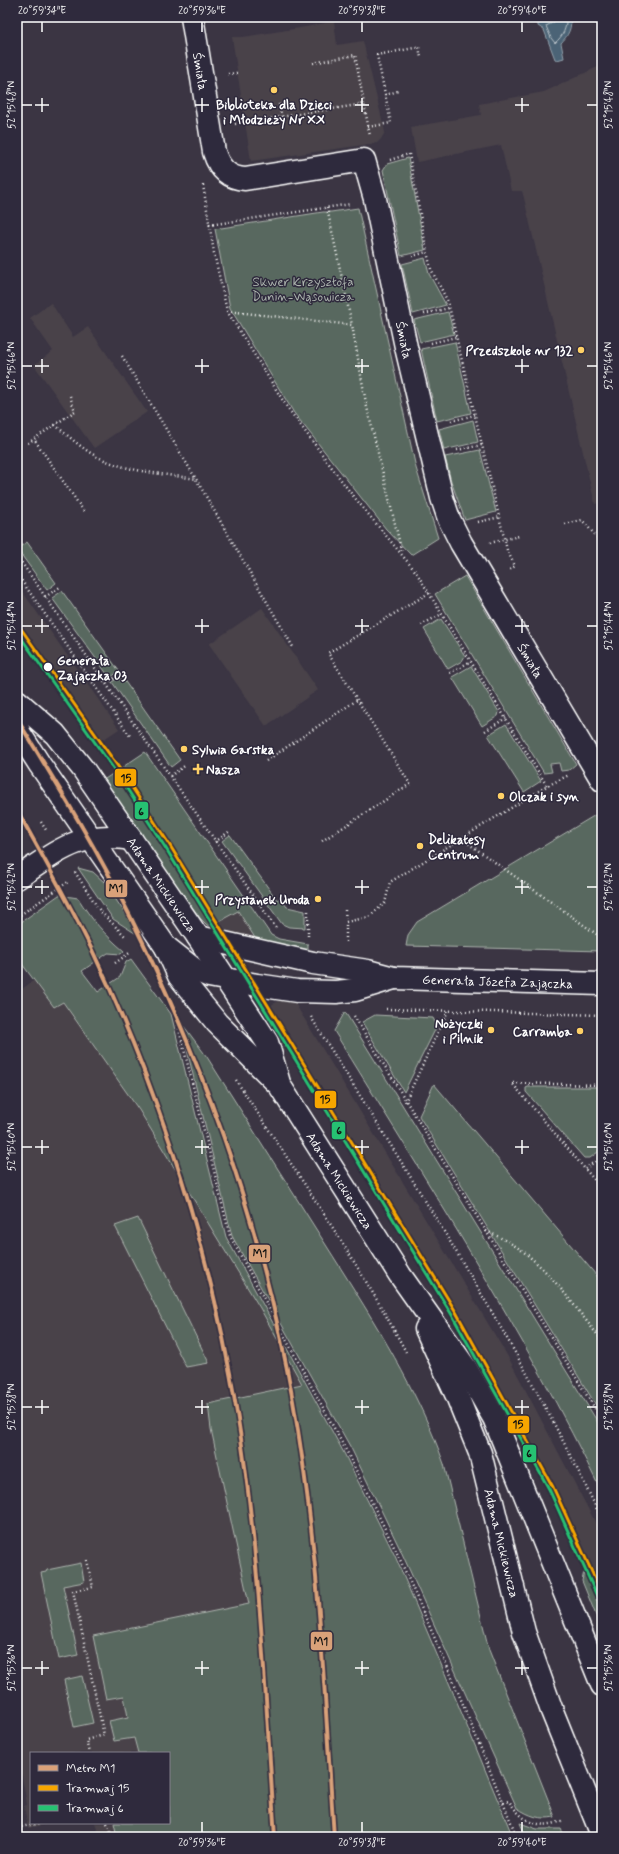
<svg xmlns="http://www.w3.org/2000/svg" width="619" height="1854" font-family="Mynerve,sans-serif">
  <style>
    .built { fill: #49424a }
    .green { fill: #59685e; stroke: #acb4ae }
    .water { fill: #4c6476; stroke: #94a2ad }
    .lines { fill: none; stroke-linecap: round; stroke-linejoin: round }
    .shore { stroke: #b7c1c8; stroke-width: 1 }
    .minor-casing { stroke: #fff; stroke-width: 25 }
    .tertiary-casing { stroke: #fff; stroke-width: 25 }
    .secondary-casing { stroke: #fff; stroke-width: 25 }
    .path { stroke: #fff; stroke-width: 2.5; stroke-dasharray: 1 3; stroke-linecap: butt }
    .minor { stroke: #2f2a3d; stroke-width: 22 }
    .tertiary { stroke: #2f2a3d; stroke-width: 22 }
    .secondary { stroke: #2f2a3d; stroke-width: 22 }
    .tram-1-casing { stroke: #2f2a3d; stroke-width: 6 }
    .tram-2-casing { stroke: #2f2a3d; stroke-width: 6 }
    .tram-1 { stroke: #f7a600; stroke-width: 3 }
    .tram-2 { stroke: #26c172; stroke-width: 3 }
    .metro-1-casing { stroke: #2f2a3d; stroke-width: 7 }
    .metro-1 { stroke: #d9a179; stroke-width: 4 }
    .ticks { fill: none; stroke: #fff; stroke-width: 1.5 }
    .poi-dot { fill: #ffd166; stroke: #2f2a3d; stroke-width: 1.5 }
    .stop-dot { fill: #fff; stroke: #2f2a3d; stroke-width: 1.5 }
    .labels { text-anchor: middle; stroke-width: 3; stroke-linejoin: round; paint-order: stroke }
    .street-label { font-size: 13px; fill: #fff; stroke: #2f2a3d }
    .poi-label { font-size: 13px; font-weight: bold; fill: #fff; stroke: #2f2a3d; text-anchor: end }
    .park-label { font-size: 13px; fill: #acb4ae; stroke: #2f2a3d }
    .stop-label { font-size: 13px; font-weight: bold; fill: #fff; stroke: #2f2a3d; text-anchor: start }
    .line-badge { stroke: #2f2a3d; stroke-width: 1.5 }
    .pale-badge-label { font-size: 11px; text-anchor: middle; font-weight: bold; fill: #111 }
    .neatline { fill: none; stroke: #fff; stroke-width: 1.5 }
    .ticks-label { font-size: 10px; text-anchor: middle; fill: #fff }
  </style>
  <rect width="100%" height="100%" fill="#3b3543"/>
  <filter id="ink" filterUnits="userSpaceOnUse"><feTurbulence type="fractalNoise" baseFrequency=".025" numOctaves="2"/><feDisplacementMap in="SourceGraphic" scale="8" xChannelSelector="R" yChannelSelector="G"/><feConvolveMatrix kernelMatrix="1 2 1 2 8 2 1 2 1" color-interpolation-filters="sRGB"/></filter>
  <g filter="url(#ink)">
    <g class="built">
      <polygon points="334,21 337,45 363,41 385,132 381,139 377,143 251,161 232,37 243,37 306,27"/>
      <polygon points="602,65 602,502 595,504 524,198 522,191 511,191 501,145 417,162 411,127 481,115 479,104 544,92"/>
      <polygon points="51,303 73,337 88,327 147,412 94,448 34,365 53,351 30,318"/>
      <polygon points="17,584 119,729 95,745 17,634"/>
      <polygon points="262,608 318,690 266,726 209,644"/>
      <polygon points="238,910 257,941 215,932 212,925"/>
      <polygon points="34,980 54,1006 63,1002 139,1110 260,1308 314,1407 367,1510 169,1753 31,1753 31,1823 51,1823 28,1828 24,1806 27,1805 21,1771 17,1771 17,993"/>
      <polygon points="293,1000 507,1355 602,1535 602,1612 538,1470 482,1371 349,1149 270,1026 263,1010 278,1001"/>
      <polygon points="95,1823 141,1823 116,1832 100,1836"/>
    </g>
    <g class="green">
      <polygon points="408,158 425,250 401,256 383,170 387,164"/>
      <polygon points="358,208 416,468 438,538 411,555 386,529 294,413 230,308 215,229 323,212 331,212"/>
      <polygon points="425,258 429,274 446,305 413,314 402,264"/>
      <polygon points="448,312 454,334 420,342 414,320"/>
      <polygon points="455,342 471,413 437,421 421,349"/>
      <polygon points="473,420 478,442 444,450 439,429"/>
      <polygon points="480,450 496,512 465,520 451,481 445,457"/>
      <polygon points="27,542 56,583 47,590 17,549"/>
      <polygon points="465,576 576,764 569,770 561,771 559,763 550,764 552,772 544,773 435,594"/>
      <polygon points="62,591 119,671 110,678 52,598"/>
      <polygon points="441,619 465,656 462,661 448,669 424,629"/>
      <polygon points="471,666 499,712 498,716 482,726 452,677"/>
      <polygon points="121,676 180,760 171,767 112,682"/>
      <polygon points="506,724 541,781 524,792 488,735"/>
      <polygon points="145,752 271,935 279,939 308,944 308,954 257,941 238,911 212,925 213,927 207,925 200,918 102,781"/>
      <polygon points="597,814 602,822 602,951 406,946 408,935 417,922"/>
      <polygon points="230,835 277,900 280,898 287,907 305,911 305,928 289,927 282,924 222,841"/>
      <polygon points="78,868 93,872 104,882 141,937 113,919"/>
      <path d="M59,895L78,898C91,919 105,935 124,951L121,954L108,953L82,971L98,992L120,977L126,962L131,959L171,1014L226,1237L344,1453L395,1556L452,1690L513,1837H151L116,1832L114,1823H169V1753H138L134,1738L114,1741L109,1721L128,1717L124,1696L106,1699L93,1636L249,1604L211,1429L208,1404L302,1384L260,1308L139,1110L63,1002L54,1007L22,964L18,952L17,925Z"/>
      <path d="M345,1012L602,1429V1493C525,1333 427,1182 334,1031Z"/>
      <polygon points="375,1015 433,1018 437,1026 404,1092 362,1022"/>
      <path d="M180,1021L207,1057C249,1123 291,1190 333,1256C374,1321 419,1392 444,1464L489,1650L555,1817C539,1820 530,1816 517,1808L400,1549L351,1448L232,1236Z"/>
      <polygon points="434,1084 602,1282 602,1415 419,1116"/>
      <polygon points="528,1087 599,1087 602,1094 602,1149 590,1158 584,1158 526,1092 526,1088"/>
      <polygon points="138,1218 209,1363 186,1367 115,1226"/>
      <polygon points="81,1563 84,1582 63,1586 78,1655 59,1659 41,1573 46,1572 47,1570"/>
      <polygon points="584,1571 602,1612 602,1630 582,1581"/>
      <polygon points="82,1676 93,1723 74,1727 64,1680"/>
      <polygon points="520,1823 537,1829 561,1829 565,1837 526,1837"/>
    </g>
    <path class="water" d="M562,17H569C574,26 567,37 561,43L564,58L557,60L555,59L544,30L538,26V23Z"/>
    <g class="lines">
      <path class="shore" d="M556,17L554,22L546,26L551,38L555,43C563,36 567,28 566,17"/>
      <g class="minor-casing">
        <g id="minor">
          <path id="s1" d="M192,17L214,152C219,168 228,178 245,179L364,160L375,199L406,347L442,498L449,519L461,543L602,780"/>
        </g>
      </g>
      <g class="tertiary-casing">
        <g id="tertiary">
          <path d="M17,878C57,852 80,830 131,839"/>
          <path id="s2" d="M198,937L313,963L368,971L394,978L602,984"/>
          <polyline points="166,947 195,970 209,976 257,985 297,991 336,992 355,990 394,978"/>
        </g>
      </g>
      <g class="secondary-casing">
        <g id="secondary">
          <path id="s3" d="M17,701L55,734L83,769L198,937L267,1042L279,1083"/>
          <path id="s4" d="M17,726L20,734L40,765L166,947L179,976L217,1023L280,1086L400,1275L465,1367L494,1418L602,1685"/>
          <path id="s5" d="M426,1329L457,1396L480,1453L524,1632L552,1711L602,1835"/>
        </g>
      </g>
      <g class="path">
        <polyline points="313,63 355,55 364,104"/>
        <polyline points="228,74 237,73"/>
        <polyline points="385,95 398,91"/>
        <polyline points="279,104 282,118"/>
        <polyline points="235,124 364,104 370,136"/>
        <polyline points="368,127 391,123 377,55 419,47 421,58"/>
        <polyline points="390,160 409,154 427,252 431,269 448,302 507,550 515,566 508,571"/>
        <polyline points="203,185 214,253 227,311 287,407 350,492 416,572 547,786"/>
        <polyline points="327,208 352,325"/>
        <polyline points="209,225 351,204"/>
        <polyline points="412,256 427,252"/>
        <polyline points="227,311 352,325 366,403 402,553"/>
        <polyline points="424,314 449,308"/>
        <polyline points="431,343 456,337"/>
        <polyline points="122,356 196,479 293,647"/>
        <polyline points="70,396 75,411 34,439 85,513"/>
        <polyline points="451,421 475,415"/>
        <path d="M55,425C66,434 77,444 89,452C121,472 159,473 196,479"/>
        <polyline points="28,443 34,439"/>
        <polyline points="457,450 482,445"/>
        <polyline points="478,522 500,517"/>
        <polyline points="565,524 582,520 602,543"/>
        <polyline points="490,543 519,536"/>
        <polyline points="17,556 276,928"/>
        <polyline points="17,574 130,736"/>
        <polyline points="45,597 60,587"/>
        <polyline points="421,625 442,614"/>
        <polyline points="450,673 471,661"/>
        <polyline points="107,683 121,674"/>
        <polyline points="485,731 506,718"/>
        <polyline points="266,761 357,700"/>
        <polyline points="170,776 186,765"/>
        <polyline points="41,822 46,830"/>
        <polyline points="462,839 602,938"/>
        <polyline points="322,841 410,784 328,653 429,593"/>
        <polyline points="215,842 230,831"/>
        <polyline points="75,872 100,911 126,937"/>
        <polyline points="345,910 346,922"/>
        <polyline points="17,917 68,882"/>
        <polyline points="308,936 308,909"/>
        <polyline points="346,942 346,922 369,917 385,903 390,882 547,786 569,775"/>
        <polyline points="115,963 131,952"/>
        <polyline points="386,1009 602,1015"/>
        <polyline points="175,1013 230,1236 347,1452 398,1555 451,1675 517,1837"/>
        <polyline points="354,1016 602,1420"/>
        <path d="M311,1017C413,1182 520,1345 602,1520"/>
        <path d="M236,1080C294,1169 356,1258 406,1352"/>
        <polyline points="602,1085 512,1083 602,1189"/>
        <polyline points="405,1102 448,1011"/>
        <polyline points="585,1169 602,1156"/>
        <path d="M486,1231C502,1238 518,1246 531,1258C558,1281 579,1313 602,1340"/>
        <polyline points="87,1560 93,1587 73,1591 104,1735 86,1740 89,1753"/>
        <path d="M503,1802L509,1801C522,1821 537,1830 562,1821"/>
        <polyline points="17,1808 21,1827 40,1823"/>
        <polyline points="107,1823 111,1833 109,1837"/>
      </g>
      <use href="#minor" class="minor"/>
      <use href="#tertiary" class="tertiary"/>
      <use href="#secondary" class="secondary"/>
      <g class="tram-1-casing">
        <polyline id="tram-1" points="17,623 124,775 169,844 456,1312 553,1487 602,1594"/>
      </g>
      <g class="tram-2-casing">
        <polyline id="tram-2" points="17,632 120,778 165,847 452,1315 549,1489 597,1596"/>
      </g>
      <use href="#tram-1" class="tram-1"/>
      <use href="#tram-2" class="tram-2"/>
      <g class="metro-1-casing">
        <g id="metro-1">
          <path d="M17,719C56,783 96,847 129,914C206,1068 263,1232 293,1401C319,1545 324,1691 334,1837"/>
          <path d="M17,810C43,857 70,904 93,952C162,1098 211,1254 237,1413C260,1553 265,1696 275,1837"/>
        </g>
      </g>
      <use href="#metro-1" class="metro-1"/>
    </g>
  </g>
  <path class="ticks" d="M42,22V32M202,22V32M362,22V32M522,22V32M42,98V112M202,98V112M362,98V112M522,98V112M22,105H32M35,105H49M195,105H209M355,105H369M515,105H529M587,105H597M42,359V373M202,359V373M362,359V373M522,359V373M22,366H32M35,366H49M195,366H209M355,366H369M515,366H529M587,366H597M42,619V633M202,619V633M362,619V633M522,619V633M22,626H32M35,626H49M195,626H209M355,626H369M515,626H529M587,626H597M42,880V894M202,880V894M362,880V894M522,880V894M22,887H32M35,887H49M195,887H209M355,887H369M515,887H529M587,887H597M42,1140V1154M202,1140V1154M362,1140V1154M522,1140V1154M22,1147H32M35,1147H49M195,1147H209M355,1147H369M515,1147H529M587,1147H597M42,1400V1414M202,1400V1414M362,1400V1414M522,1400V1414M22,1407H32M35,1407H49M195,1407H209M355,1407H369M515,1407H529M587,1407H597M42,1661V1675M202,1661V1675M362,1661V1675M522,1661V1675M22,1668H32M35,1668H49M195,1668H209M355,1668H369M515,1668H529M587,1668H597M202,1822V1832M362,1822V1832M522,1822V1832"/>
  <g class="poi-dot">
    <circle cx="274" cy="90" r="4"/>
    <circle cx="581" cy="350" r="4"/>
    <circle cx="184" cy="749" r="4"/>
    <path d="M196 763h4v4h4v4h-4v4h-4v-4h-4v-4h4z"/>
    <circle cx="501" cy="796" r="4"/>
    <circle cx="420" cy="846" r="4"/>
    <circle cx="318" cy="899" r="4"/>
    <circle cx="491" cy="1030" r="4"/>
    <circle cx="580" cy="1031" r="4"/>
  </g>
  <circle class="stop-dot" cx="48" cy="667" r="5"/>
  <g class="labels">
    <g class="street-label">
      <text dy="5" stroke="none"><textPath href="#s1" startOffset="55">Śmiała</textPath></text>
      <text dy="5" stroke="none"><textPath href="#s1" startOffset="486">Śmiała</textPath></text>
      <text dy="5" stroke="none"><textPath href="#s1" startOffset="834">Śmiała</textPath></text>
      <text dy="5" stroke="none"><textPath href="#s3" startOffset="235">Adama Mickiewicza</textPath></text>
      <text dy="5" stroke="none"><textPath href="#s2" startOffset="304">Generała Józefa Zajączka</textPath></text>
      <text dy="5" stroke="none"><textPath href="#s4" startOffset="560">Adama Mickiewicza</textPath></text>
      <text dy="5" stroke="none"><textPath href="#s5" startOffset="228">Adama Mickiewicza</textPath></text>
    </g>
    <g class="poi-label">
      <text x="274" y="109" text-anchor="middle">Biblioteka dla Dzieci<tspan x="274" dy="15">i Młodzieży Nr XX</tspan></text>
      <text x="573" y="355">Przedszkole nr 132</text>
      <text x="192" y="754" text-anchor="start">Sylwia Garstka</text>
      <text x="206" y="774" text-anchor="start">Nasza</text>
      <text x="509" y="801" text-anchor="start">Olczak i syn</text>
      <text x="428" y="844" text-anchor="start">Delikatesy<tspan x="428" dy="15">Centrum</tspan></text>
      <text x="310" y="904">Przystanek Uroda</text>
      <text x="483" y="1028">Nożyczki<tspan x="483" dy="15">i Pilnik</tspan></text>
      <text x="572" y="1036">Carramba</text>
    </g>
    <g class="park-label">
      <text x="303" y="286">Skwer Krzysztofa<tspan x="303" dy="15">Dunin-Wąsowicza</tspan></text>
    </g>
    <g class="stop-label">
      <text x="57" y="665">Generała<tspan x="57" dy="15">Zajączka 03</tspan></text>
    </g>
  </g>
  <g class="line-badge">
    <rect x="114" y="768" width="23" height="19" rx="4" fill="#f7a600"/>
    <rect x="134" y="801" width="15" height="19" rx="4" fill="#26c172"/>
    <rect x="105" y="879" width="23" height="19" rx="4" fill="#d9a179"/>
    <rect x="314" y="1090" width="23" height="19" rx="4" fill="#f7a600"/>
    <rect x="331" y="1121" width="15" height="19" rx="4" fill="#26c172"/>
    <rect x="248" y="1244" width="23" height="19" rx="4" fill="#d9a179"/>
    <rect x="507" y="1415" width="23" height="19" rx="4" fill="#f7a600"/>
    <rect x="522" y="1444" width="15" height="19" rx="4" fill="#26c172"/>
    <rect x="310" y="1631" width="23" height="20" rx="4" fill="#d9a179"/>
  </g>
  <g class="pale-badge-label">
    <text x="126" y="782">15</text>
    <text x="141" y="815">6</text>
    <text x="116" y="892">M1</text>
    <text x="325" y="1103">15</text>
    <text x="339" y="1134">6</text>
    <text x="260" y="1257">M1</text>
    <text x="518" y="1428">15</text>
    <text x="529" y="1457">6</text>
    <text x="321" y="1645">M1</text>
  </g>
  <rect width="619" height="1854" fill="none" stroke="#2f2a3d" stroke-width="44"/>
  <rect x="30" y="1752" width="140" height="72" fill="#2f2a3d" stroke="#827f8b"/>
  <rect x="38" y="1765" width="20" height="6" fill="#d9a179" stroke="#827f8b"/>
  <text x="66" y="1772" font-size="12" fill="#ffffff">Metro M1</text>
  <rect x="38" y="1785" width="20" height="6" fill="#f7a600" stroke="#827f8b"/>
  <text x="66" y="1792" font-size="12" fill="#ffffff">Tramwaj 15</text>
  <rect x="38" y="1805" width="20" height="6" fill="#26c172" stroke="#827f8b"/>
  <text x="66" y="1812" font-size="12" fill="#ffffff">Tramwaj 6</text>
  <rect x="22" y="22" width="575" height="1810" class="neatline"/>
  <g class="ticks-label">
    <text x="42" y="14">20°59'34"E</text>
    <text x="202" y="14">20°59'36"E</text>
    <text x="362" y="14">20°59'38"E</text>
    <text x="522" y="14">20°59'40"E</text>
    <text transform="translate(11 105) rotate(-90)" y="4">52°15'48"N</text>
    <text transform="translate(608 105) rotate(-90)" y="4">52°15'48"N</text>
    <text transform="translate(11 366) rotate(-90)" y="4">52°15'46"N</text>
    <text transform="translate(608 366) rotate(-90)" y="4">52°15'46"N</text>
    <text transform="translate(11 626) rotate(-90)" y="4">52°15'44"N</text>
    <text transform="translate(608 626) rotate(-90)" y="4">52°15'44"N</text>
    <text transform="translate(11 887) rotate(-90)" y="4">52°15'42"N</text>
    <text transform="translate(608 887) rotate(-90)" y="4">52°15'42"N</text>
    <text transform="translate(11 1147) rotate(-90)" y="4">52°15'40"N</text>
    <text transform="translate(608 1147) rotate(-90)" y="4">52°15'40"N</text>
    <text transform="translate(11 1407) rotate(-90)" y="4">52°15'38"N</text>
    <text transform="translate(608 1407) rotate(-90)" y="4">52°15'38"N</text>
    <text transform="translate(11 1668) rotate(-90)" y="4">52°15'36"N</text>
    <text transform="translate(608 1668) rotate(-90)" y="4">52°15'36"N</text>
    <text x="202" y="1846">20°59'36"E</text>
    <text x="362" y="1846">20°59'38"E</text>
    <text x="522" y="1846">20°59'40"E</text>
  </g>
</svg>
